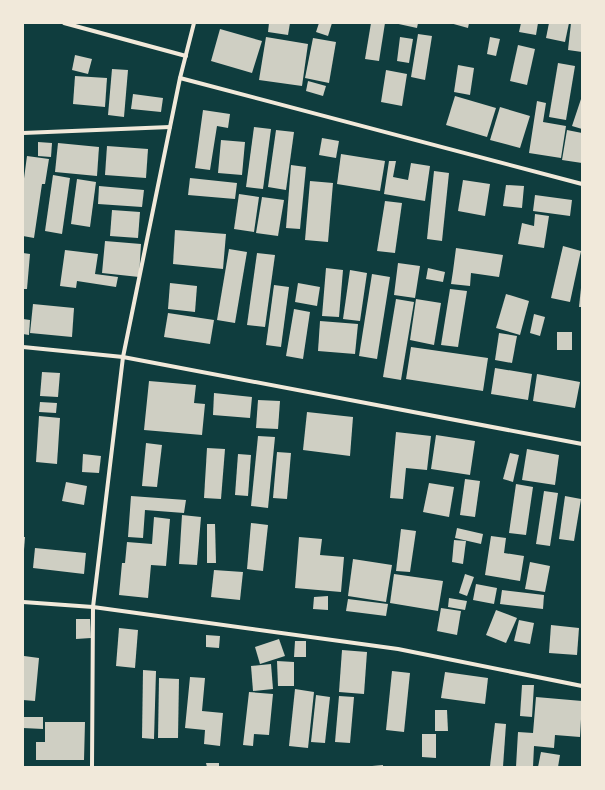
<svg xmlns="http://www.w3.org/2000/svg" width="605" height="790" font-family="'Source Serif 4',serif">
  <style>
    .building { fill: #cfcfc3 }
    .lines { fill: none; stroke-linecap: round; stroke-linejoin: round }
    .minor { stroke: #f1e9da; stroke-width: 4 }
  </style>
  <rect width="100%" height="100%" fill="#0f3d3e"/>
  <g class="building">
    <polygon points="269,23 290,23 288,35 268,32"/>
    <polygon points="319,23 332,23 328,36 316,32"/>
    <polygon points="371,23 385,23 379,61 365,59"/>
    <polygon points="394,23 418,23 417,28"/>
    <polygon points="450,23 469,23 468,28"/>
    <polygon points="521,23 538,23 536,35 519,32"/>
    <polygon points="549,23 569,23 565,42 546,38"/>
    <polygon points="571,23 582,23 582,52 568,50"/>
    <polygon points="220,29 262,41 252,73 211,61"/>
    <polygon points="418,34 432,36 425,80 411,77"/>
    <polygon points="266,37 308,44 302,86 259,80"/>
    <polygon points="400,37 413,39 409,63 397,61"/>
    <polygon points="490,37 500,39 496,56 487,54"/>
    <polygon points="313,38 336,42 329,83 305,78"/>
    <polygon points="518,45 535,49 527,85 510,81"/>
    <polygon points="75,55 92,59 88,74 72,70"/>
    <polygon points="558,63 575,66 566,120 549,117"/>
    <polygon points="458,65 474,68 470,95 454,92"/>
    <polygon points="112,69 128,70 124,117 108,115"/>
    <polygon points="386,70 407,74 402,106 381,102"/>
    <polygon points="75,76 107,78 105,107 73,104"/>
    <polygon points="308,81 326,86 323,96 306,91"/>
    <polygon points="133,94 163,98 161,112 131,109"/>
    <polygon points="455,96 496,108 487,137 446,125"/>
    <polygon points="582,96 582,129 572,126"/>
    <polygon points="537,101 546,103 543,122 566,126 561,158 529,153"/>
    <polygon points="500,107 530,116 520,148 490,140"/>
    <polygon points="203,110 230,114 228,128 217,126 210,170 195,168"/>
    <polygon points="254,127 271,129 263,189 246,187"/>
    <polygon points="276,130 294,132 286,190 268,187"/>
    <polygon points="567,130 582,133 582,163 562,160"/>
    <polygon points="322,138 339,141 336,158 319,155"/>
    <polygon points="221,140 245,142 242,175 218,173"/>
    <polygon points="38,142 52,143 51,157 38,156"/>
    <polygon points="58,143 99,147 97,176 55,172"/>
    <polygon points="107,146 148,149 146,178 105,175"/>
    <polygon points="341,154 385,161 380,191 337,184"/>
    <polygon points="27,156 49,159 45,184 42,184 34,238 23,236 23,186"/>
    <polygon points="389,161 396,161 393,177 408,180 411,163 430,166 425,201 384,194"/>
    <polygon points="291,165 306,167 300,229 286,228"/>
    <polygon points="434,171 449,173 442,241 427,239"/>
    <polygon points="53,175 70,178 62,234 45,231"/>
    <polygon points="190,178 237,183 235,199 188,195"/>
    <polygon points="77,179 96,182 90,227 71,224"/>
    <polygon points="463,180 490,184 485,216 458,211"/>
    <polygon points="310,181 333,183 328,242 305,240"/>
    <polygon points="506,185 524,186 522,208 503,206"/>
    <polygon points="99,186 144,190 142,207 98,204"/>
    <polygon points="239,194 259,197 254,232 234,229"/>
    <polygon points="535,195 572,200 570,216 533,211"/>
    <polygon points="262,197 284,200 278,236 256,233"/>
    <polygon points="385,201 402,203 395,253 377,251"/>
    <polygon points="112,210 140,212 138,238 110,236"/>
    <polygon points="535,214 549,216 544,248 518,244 522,223 534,226"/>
    <polygon points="175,230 226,234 223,269 173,264"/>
    <polygon points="105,241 141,244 139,277 102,273"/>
    <polygon points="563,246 581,251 570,302 551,298"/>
    <polygon points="456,248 503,255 499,277 471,273 470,286 451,284 453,271 462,272 453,271"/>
    <polygon points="229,249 247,252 235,323 217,320"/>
    <polygon points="65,250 98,254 95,274 118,277 116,287 77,281 76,288 60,286"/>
    <polygon points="23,253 30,254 27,289 23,289"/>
    <polygon points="257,253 275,255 265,327 247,325"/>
    <polygon points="398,263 420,266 415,298 394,295"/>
    <polygon points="326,268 343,270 339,317 322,316"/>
    <polygon points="428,268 445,272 443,282 426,279"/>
    <polygon points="350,270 367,273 360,321 343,319"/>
    <polygon points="372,274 390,277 377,359 359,356"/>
    <polygon points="170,283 197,286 195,312 168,309"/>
    <polygon points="298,283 320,287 317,306 295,302"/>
    <polygon points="274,285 289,287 281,347 266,345"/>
    <polygon points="581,288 582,289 582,307 579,307"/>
    <polygon points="450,289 467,291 458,347 441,345"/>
    <polygon points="506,294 529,301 520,335 496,328"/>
    <polygon points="396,299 414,302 401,380 383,377"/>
    <polygon points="416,299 441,303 434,345 410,340"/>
    <polygon points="33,304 74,308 72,337 30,333"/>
    <polygon points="294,309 310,312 303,359 286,356"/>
    <polygon points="168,313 214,320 210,344 164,337"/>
    <polygon points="534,314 545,317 540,336 530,333"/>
    <polygon points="23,319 30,320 29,335 23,334"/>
    <polygon points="320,321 358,324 355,354 318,351"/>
    <rect x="557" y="332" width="15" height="18"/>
    <polygon points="499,333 517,336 512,363 495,360"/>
    <polygon points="411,347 488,358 483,391 406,379"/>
    <polygon points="495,368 532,374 528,400 491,394"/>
    <polygon points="42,372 60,373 58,397 40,396"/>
    <polygon points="537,374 580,382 575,408 533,401"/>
    <polygon points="149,381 196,385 194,403 205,404 202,435 144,430"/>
    <polygon points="214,393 252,397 250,418 213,415"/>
    <polygon points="258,400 280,401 278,429 256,428"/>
    <polygon points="40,402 57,403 56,413 39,412"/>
    <polygon points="307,412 353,417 350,456 303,450"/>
    <polygon points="39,416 60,418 57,464 36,462"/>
    <polygon points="396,432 431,436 427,470 406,468 403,499 390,498"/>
    <polygon points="436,435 475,441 470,475 431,469"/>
    <polygon points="258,436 275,437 268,508 251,506"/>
    <polygon points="146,443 162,445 157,487 142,486"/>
    <polygon points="207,448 225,449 221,499 204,498"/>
    <polygon points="527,449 559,455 555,485 522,480"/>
    <polygon points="277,452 291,453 287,499 273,498"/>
    <polygon points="510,453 519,455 513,482 503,479"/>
    <polygon points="83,454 101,456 99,473 82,472"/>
    <polygon points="238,454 251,455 248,496 235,495"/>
    <polygon points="465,479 480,481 475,517 460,515"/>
    <polygon points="66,482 87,486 84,505 62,501"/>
    <polygon points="429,483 454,487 449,517 423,512"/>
    <polygon points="516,484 533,487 526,535 509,533"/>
    <polygon points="544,491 558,493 550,546 536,544"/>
    <polygon points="131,496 186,500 184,513 145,510 143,538 128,537"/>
    <polygon points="565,496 581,499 574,541 559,539"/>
    <polygon points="182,515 201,517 197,565 179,564"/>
    <polygon points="154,517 170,519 166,566 151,565 148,598 119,595 122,563 125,563 127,542 152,544"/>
    <polygon points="251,523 268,525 263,571 247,569"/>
    <polygon points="207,524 215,524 216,563 207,563"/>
    <polygon points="457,528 483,534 481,544 455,538"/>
    <polygon points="401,529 416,531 410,572 396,571"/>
    <polygon points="491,536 506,538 504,553 524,556 520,581 485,575"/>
    <polygon points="23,537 25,537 24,550 23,550"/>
    <polygon points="299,537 322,539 320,555 344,557 341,592 295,588"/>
    <polygon points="454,540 466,541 463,564 452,562"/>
    <polygon points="35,548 86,553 84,574 33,568"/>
    <polygon points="353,559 392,565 386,602 348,596"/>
    <polygon points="530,562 550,566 545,592 525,589"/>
    <polygon points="214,570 243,572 240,600 211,597"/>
    <polygon points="394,574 443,581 438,611 390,603"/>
    <polygon points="465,574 474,577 467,596 459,593"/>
    <polygon points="476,584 497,588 494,604 473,600"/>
    <polygon points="502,590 544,595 543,609 500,604"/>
    <polygon points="328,596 328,610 313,609 314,597"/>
    <polygon points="449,598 467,601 465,610 448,607"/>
    <polygon points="348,599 388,604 386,616 346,611"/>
    <polygon points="441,608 461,611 457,635 437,631"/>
    <polygon points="496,610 517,618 506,643 486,635"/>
    <polygon points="76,619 90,619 91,638 76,639"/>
    <polygon points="519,620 534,623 530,644 514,641"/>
    <polygon points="551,625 579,628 577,655 549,653"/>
    <polygon points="119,628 138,630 135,668 116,666"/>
    <polygon points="206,635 220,636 219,648 206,647"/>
    <polygon points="279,639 285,656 260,664 255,647"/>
    <polygon points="295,641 306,641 306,657 294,657"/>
    <polygon points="342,650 367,652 364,694 339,692"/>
    <polygon points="24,656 39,658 35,701 23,700"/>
    <polygon points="277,661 294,662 294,686 278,686"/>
    <polygon points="271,664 273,689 253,691 251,666"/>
    <polygon points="143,670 156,671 154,739 142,738"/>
    <polygon points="392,671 410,673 404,732 386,730"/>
    <polygon points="445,672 488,678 485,704 441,698"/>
    <polygon points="190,677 205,678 202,711 223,713 220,746 204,744 205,730 185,728"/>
    <polygon points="159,678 179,679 178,738 158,738"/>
    <polygon points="522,685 534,685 532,717 520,716"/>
    <polygon points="295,689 314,692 308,748 289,746"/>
    <polygon points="249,692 273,694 269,735 254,734 253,746 243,745"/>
    <polygon points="316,695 330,697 325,743 311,742"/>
    <polygon points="339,696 354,697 350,743 335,742"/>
    <polygon points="536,697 582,701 580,737 555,735 554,748 534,746 533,767 516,767 518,732 533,733"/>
    <polygon points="435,710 447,710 448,731 435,731"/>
    <polygon points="23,717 43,717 43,729 23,728"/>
    <polygon points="45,722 85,722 84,760 36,760 36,742 45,742"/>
    <polygon points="495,723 506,724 503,767 490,766"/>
    <polygon points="422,734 436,734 436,758 422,757"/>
    <polygon points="541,752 560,755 558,767 538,767"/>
    <polygon points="206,763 219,763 219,767 207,767"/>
    <polygon points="383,765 383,767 372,767 372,766"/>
  </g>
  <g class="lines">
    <g class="minor">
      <polyline points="64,23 186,56"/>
      <polyline points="180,78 582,184"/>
      <polyline points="23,133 170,127"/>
      <polyline points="23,347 123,357 582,444"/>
      <polyline points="23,602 93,607 398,649 582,686"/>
      <polyline points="92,767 93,607 123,357 180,78 194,23"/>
    </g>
  </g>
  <rect width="605" height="790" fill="none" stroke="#f1e9da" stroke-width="48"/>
</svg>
